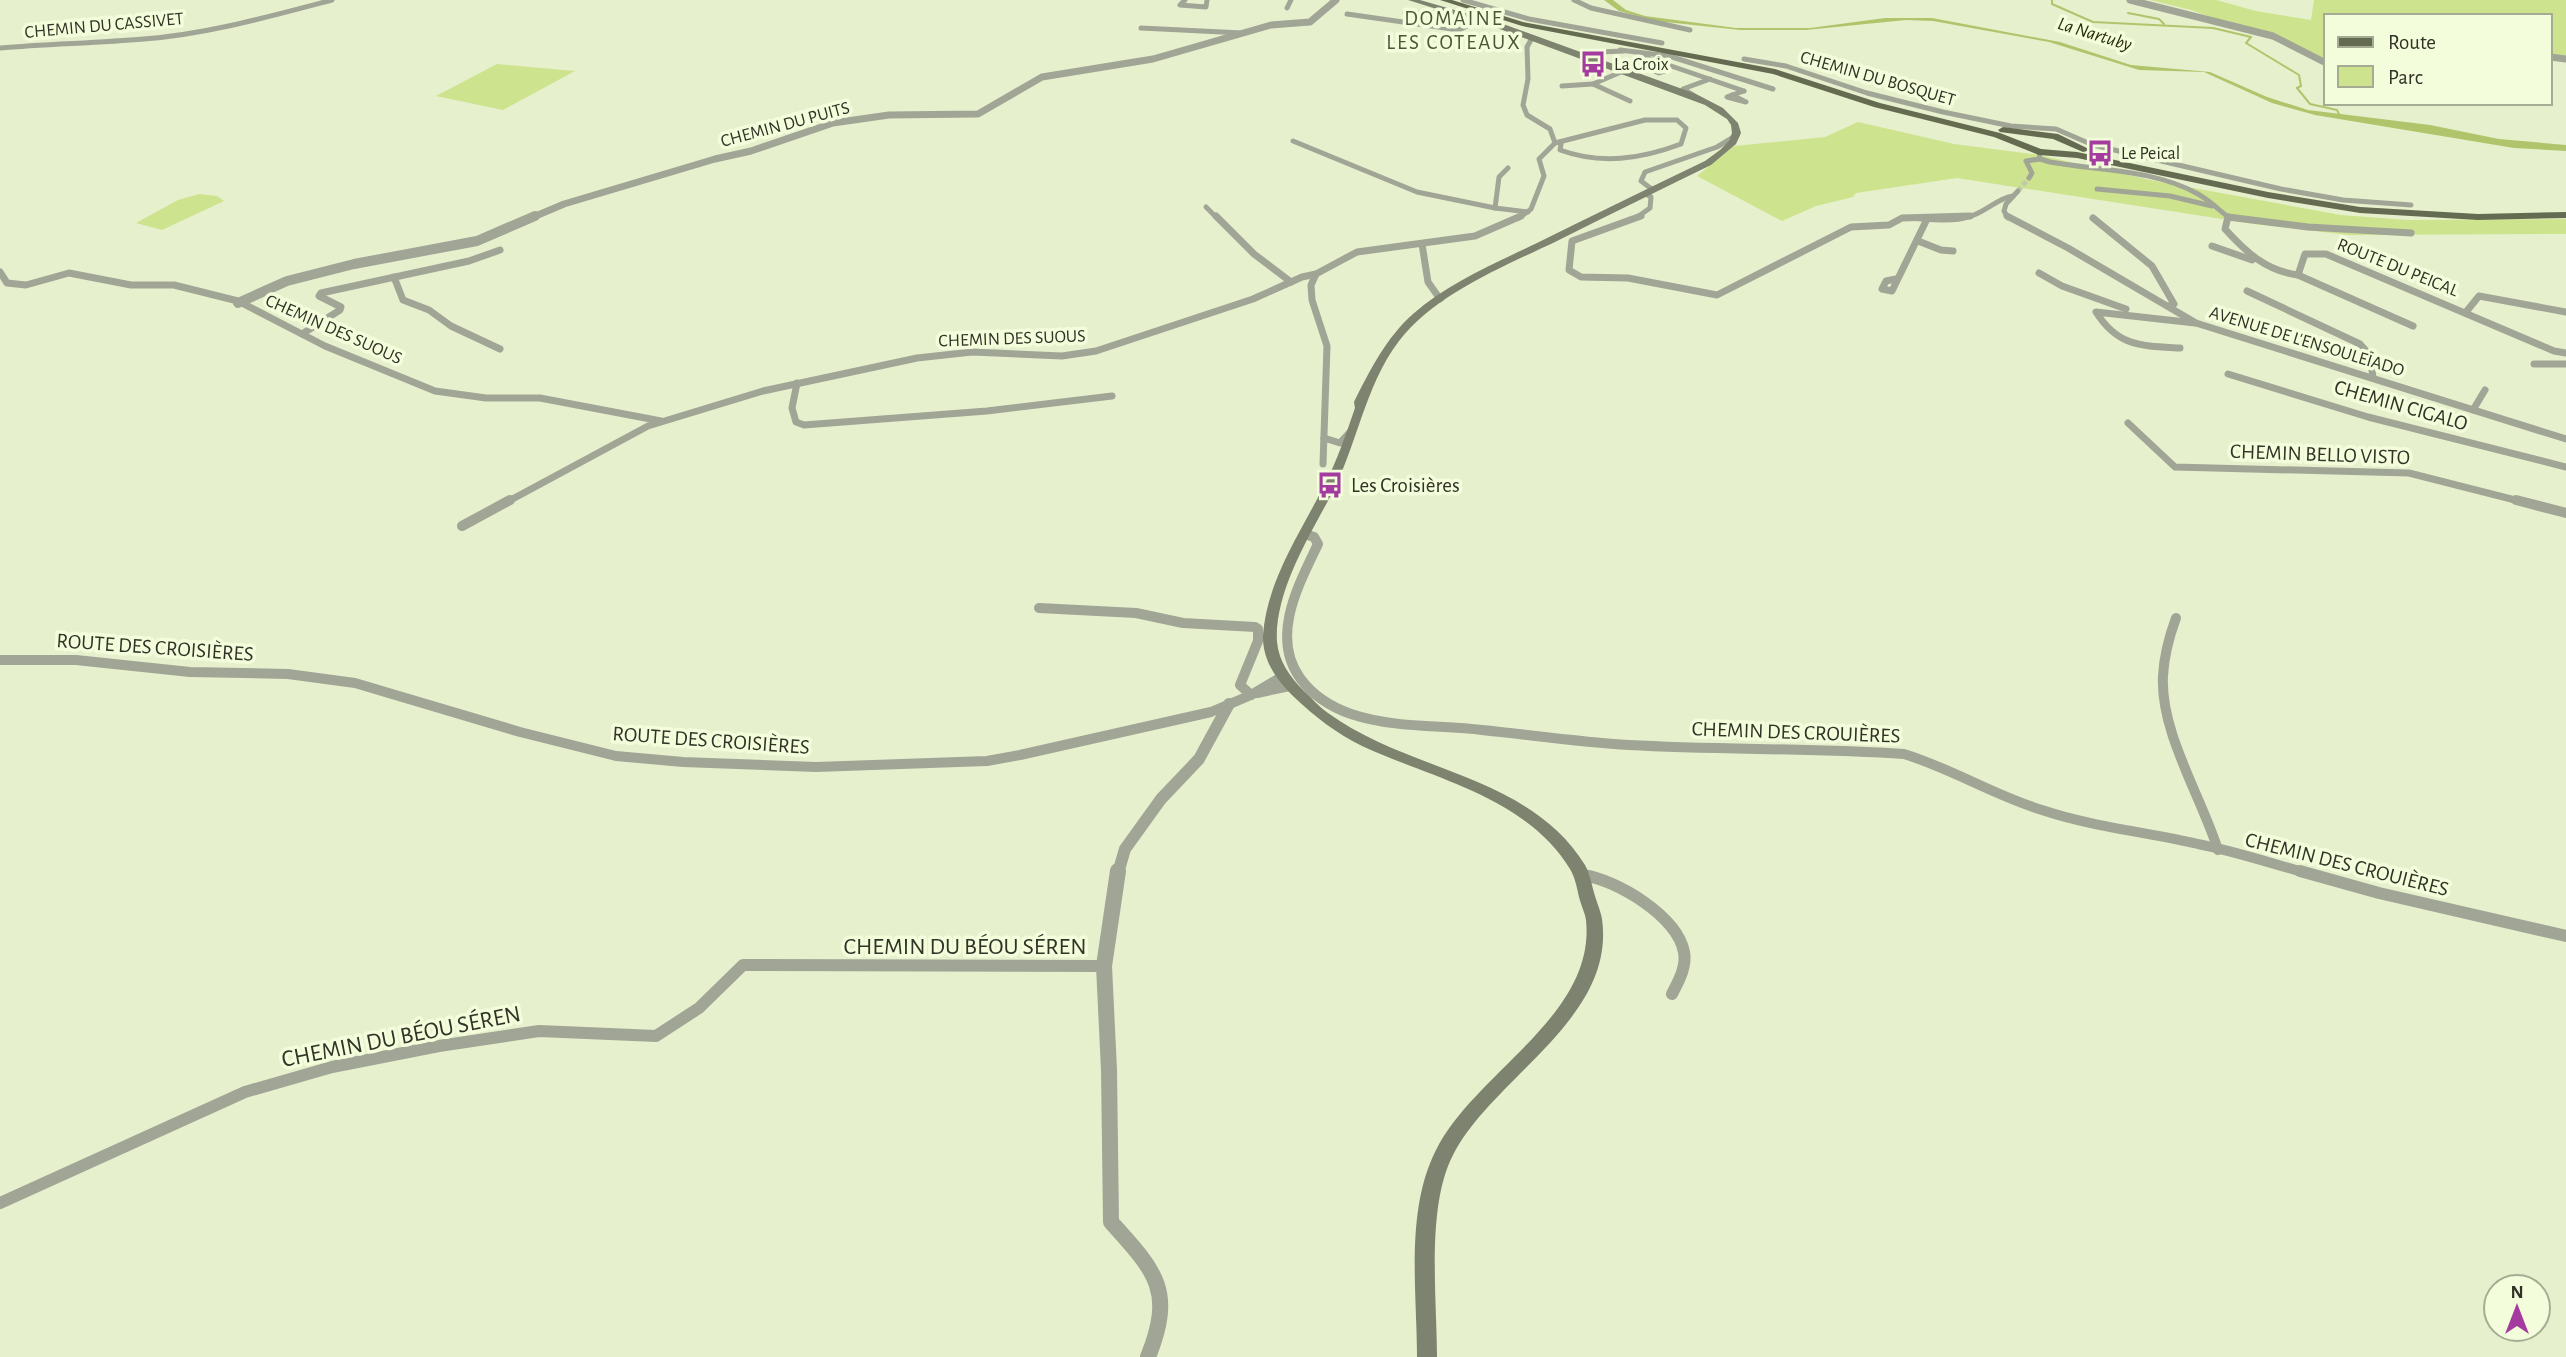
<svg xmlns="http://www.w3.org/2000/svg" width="2566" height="1357" font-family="'Alegreya Sans',sans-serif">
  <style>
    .green { fill: #cee38d }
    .water { fill: #b0c56b }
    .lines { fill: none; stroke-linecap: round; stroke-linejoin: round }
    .stream { stroke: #b0c56b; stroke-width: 2 }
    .minor-tunnel { stroke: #c2caac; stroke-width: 5; stroke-dasharray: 5 2.5; stroke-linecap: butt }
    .minor-far3 { stroke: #a1a596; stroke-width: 5 }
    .minor-far2 { stroke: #a1a596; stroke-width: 7 }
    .minor-far1 { stroke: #a1a596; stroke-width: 10 }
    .minor { stroke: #a1a596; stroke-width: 12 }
    .tertiary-far3 { stroke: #a1a596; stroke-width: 7 }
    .tertiary-far2 { stroke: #a1a596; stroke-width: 10 }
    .tertiary-far1 { stroke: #a1a596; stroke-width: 12 }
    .tertiary { stroke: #a1a596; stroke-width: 16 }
    .secondary { fill: #7d836e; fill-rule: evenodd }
    .primary { fill: #646b51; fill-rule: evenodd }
    .labels { text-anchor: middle; stroke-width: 7; stroke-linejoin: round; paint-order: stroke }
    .far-street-label { font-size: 18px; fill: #303326; stroke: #f4fddb }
    .far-poi-label { font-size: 18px; fill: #303326; stroke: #f4fddb; text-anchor: start }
    .far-water-label { font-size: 19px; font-style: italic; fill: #262d06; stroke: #f4fddb }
    .far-quarter-label { font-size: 21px; letter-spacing: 2px; fill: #4d5438; stroke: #f4fddb }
    .street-label { font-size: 21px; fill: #303326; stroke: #f4fddb }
    .poi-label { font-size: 21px; fill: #303326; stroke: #f4fddb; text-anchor: start }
    .near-street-label { font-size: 24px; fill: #303326; stroke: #f4fddb }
  </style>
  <rect width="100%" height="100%" fill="#e6f0cd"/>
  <g class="green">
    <polygon points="2150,0 2216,0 2256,11 2311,20 2314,0 2566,0 2566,56 2550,54 2550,16 2326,16 2326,59 2191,10"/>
    <polygon points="497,64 575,71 503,110 436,96"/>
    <polygon points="1858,122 1954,144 2039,155 2150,180 2341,215 2407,220 2566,219 2566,234 2349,235 2254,224 1957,178 1856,193 1853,197 1816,206 1782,221 1697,176 1734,146 1825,137"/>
    <polygon points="199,194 217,196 224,201 162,230 136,223 178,200"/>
  </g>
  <polygon class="water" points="1604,0 1613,0 1626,10 1645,16 1736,28 1810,28 1885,18 1932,18 2060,42 2131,65 2210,72 2267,97 2308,110 2430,125 2499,139 2566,145 2566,151 2514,148 2315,115 2272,103 2204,72 2139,70 2049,42 1933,21 1906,20 1806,30 1740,30 1656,21 1619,11"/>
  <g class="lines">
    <g class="stream">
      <polyline points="2052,0 2052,4 2093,22 2213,28 2251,37 2246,43 2299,75 2301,86 2297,88 2310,104 2337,110 2339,114"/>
      <polyline points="2128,13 2159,19 2164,24"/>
    </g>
    <polyline class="minor-tunnel" points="2018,191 2029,178"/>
    <g class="minor-far3">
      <polyline points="1185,0 1180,5 1206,7 1207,0"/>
      <polyline points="1463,0 1529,19 1662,43"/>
      <polyline points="1574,0 1591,8 1690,30"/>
      <polyline points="1287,8 1291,0"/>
      <polyline points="1405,13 1425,13"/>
      <polyline points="1347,14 1459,30 1467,26 1466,23 1425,13 1445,12"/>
      <polyline points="1141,28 1242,33"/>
      <path d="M0,48C48,44 96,43 144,39C208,34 271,16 332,0"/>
      <polyline points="1620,50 1669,56 1773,89"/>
      <polyline points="1600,52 1623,51"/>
      <polyline points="1645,57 1744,91"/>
      <polyline points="1744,59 1786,66 1867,93 1943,112 2011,126 2056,129 2093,145 2281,189 2343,200 2411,205"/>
      <polyline points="1650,66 1665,71 1659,73 1645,67 1660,62"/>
      <polyline points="1629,72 1621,72 1593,84 1630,101"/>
      <polyline points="1562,86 1593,84"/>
      <polyline points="1693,95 1683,89 1710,79"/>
      <polygon points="1732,95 1746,102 1727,97"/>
      <polyline points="1732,95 1744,91"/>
      <polyline points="1293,141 1417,192 1495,208"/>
      <path d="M1555,143L1645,120H1677L1686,128L1681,144C1641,159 1601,165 1560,150L1561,144"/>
      <path d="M2039,152L2040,159L2050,162C2099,171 2153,169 2198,194C2209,200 2218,209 2228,217"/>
      <polyline points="1508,168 1499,177 1495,208 1528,212"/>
      <polyline points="2029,178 2032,173 2026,161 2040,159"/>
      <polyline points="2097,189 2170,196 2212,206"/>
      <polyline points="1653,190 1641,181 1645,172 1717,147 1737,135"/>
      <polyline points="1206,207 1217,218"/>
      <polyline points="2228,217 2237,218"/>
      <polyline points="1519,218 1531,209 1544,176 1539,159 1555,143 1550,129 1527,115 1523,105 1528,79 1527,47 1532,38"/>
      <polyline points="1636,218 1650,208 1651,197 1646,194"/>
      <path d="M1902,218C1922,218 1949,223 1968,217C1985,213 1997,198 2013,196"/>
      <polyline points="2008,218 2004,211 2006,204 2018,191"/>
    </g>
    <g class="minor-far2">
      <polyline points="1216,216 1254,254 1291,282"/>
      <polyline points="1641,216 1572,241 1569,270 1581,277 1628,278 1717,295 1851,227 1889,225 1902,218 1970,216"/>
      <polyline points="2007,216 2068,248 2196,323 2566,439"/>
      <path d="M2228,217L2225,229C2246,252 2266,271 2298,275L2305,254H2326L2554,351L2566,353"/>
      <polyline points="2228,217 2308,227 2411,233"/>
      <polyline points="2093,218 2152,266 2174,304 2168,306"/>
      <polyline points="1918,241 1941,250 1953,251"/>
      <polyline points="1422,244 1428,282 1440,299"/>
      <polyline points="2212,246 2252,260"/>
      <polyline points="0,272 7,283 26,285 69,273 131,285 174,285 238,301 325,346 435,391 486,398 540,398 661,421"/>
      <polyline points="2039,273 2062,286 2126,309"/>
      <polyline points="2298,275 2413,326"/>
      <polyline points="394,277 403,300 429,310 451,326 500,349"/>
      <polyline points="1896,279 1886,281 1882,289 1892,291 1927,219"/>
      <polyline points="2247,291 2360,344 2370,355 2373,378"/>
      <polyline points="2466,312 2479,296 2566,312"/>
      <polyline points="302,334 340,310 341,307 319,296 321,293 469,261 500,250"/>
      <path d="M2180,348C2142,346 2118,347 2096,312L2195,323"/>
      <polyline points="2534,364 2566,364"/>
      <polyline points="2228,374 2368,417 2566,467"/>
      <polyline points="797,383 792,408 796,422 804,425 987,411 1112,396"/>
      <polyline points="2473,410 2485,390"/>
      <polyline points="2128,423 2175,467 2409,473 2523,502"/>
      <polyline points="1324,438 1340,443 1349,433"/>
      <polyline points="1323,464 1327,346 1312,300 1311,285 1316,274 1357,252 1475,236 1521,216"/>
      <polyline points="507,502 648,426 763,391 917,358 972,352 1062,356 1096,351 1253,299 1302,277 1316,274"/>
    </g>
    <g class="minor-far1">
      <polyline points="2516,500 2566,513"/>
      <polyline points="462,526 510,500"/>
      <path d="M1305,534L1314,537L1318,544C1299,584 1270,636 1300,678C1313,696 1331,707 1351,714C1393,728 1439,725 1482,730C1531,735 1580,742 1629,745C1721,750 1812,748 1904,754C1953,769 1993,795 2042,810C2093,827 2146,832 2198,844C2234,851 2270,863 2306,873"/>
      <polyline points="1039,608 1136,613 1183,623 1255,627 1258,629 1258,641 1240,685 1251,695"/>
      <path d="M2176,618C2169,637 2164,655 2163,676C2160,732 2201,796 2218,850"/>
      <polyline points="0,660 76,660 190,672 288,674 355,683 520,732 616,756 683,762 816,767 987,761 1020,755 1211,712 1251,695 1283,676"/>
      <polyline points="1257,693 1290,686"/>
    </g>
    <g class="minor">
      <polyline points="2300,871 2379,893 2566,936"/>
      <path d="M1583,875C1617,880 1677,916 1684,952C1687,967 1678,982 1672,994"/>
      <polyline points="0,1203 245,1092 332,1067 439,1046 539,1031 656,1036 699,1008 743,965 1104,966"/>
    </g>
    <g class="tertiary-far3">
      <polyline points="2130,0 2273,36 2326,63"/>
      <polyline points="2550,57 2566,59"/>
      <polyline points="531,218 564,204 715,159 751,151 833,123 889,115 978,114 1042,77 1153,59 1271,25 1310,22 1336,0"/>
    </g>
    <polyline class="tertiary-far2" points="238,303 287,281 354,264 477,241 535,216"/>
    <polyline class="tertiary-far1" points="1118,873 1125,849 1161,799 1199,759 1229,704"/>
    <path class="tertiary" d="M1118,871L1104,966L1109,1070L1111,1222C1155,1271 1175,1290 1148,1357"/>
    <path class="secondary" d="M1408,0H1420L1503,24L1696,94L1723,108L1738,123L1741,133L1736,144L1711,165C1660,190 1608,215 1557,241C1505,266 1435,294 1399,341C1364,387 1357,447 1330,497C1308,538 1274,594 1277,642C1279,662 1290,677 1304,691C1312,698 1319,707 1328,713C1408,772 1529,774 1585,865C1590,874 1592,886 1595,896C1597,903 1601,912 1602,919C1616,1019 1493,1077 1453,1155C1426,1207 1437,1298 1437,1357H1417C1417,1291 1405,1211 1436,1150C1475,1072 1596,1016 1586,920C1585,913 1581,905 1579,897C1577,888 1575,877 1570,869C1526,797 1434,779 1362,746C1336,733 1315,717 1294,697C1277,681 1262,660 1263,635C1267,581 1300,533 1324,486C1337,461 1346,434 1355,408L1354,402C1370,370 1386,338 1413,314C1448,283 1496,263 1537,243C1593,215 1649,188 1705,161L1720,150L1729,141L1732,133L1731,125L1727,119L1705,105L1497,28Z"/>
    <g class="primary">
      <polygon points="1440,0 1452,0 1523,22 1775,69 1880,103 2000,133 2041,149 2077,152 2268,192 2360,207 2478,214 2566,212 2566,218 2478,220 2360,213 2268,198 2077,158 2039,155 1994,137 1874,107 1773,74 1522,26"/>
      <polygon points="2003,127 2058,134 2091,150 2083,152 2053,139 2000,132 1998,130"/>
    </g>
  </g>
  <defs>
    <g id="bus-bare" transform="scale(2.1)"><path d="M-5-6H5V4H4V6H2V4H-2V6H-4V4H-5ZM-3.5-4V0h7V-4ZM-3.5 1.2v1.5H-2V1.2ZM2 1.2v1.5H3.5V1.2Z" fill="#a43c9f" stroke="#f4fddb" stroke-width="2.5" paint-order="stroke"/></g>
  </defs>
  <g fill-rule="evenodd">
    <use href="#bus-bare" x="1593" y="64"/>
    <use href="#bus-bare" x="2100" y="153"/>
    <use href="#bus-bare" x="1330" y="485"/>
  </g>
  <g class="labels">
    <g class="far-street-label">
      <text transform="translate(104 25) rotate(-5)" y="6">CHEMIN DU CASSIVET</text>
      <text transform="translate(1878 78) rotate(16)" y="6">CHEMIN DU BOSQUET</text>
      <text transform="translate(785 124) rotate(-15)" y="6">CHEMIN DU PUITS</text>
      <text transform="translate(2398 267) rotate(22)" y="6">ROUTE DU PEICAL</text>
      <text transform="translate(334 329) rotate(24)" y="6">CHEMIN DES SUOUS</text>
      <text transform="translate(1012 338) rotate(-2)" y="6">CHEMIN DES SUOUS</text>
      <text transform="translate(2307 341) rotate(17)" y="6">AVENUE DE L'ENSOULEÏADO</text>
    </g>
    <g class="far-poi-label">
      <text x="1614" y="70">La Croix</text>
      <text x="2121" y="159">Le Peical</text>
    </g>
    <g class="far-water-label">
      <text transform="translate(2095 33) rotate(17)" y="7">La Nartuby</text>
    </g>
    <g class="far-quarter-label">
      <text x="1454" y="25">DOMAINE<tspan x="1454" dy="24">LES COTEAUX</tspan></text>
    </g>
    <g class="street-label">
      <text transform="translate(2401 405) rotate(16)" y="7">CHEMIN CIGALO</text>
      <text transform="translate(2320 454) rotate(2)" y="7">CHEMIN BELLO VISTO</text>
      <text transform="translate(155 647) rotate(4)" y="7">ROUTE DES CROISIÈRES</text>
      <text transform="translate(1796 732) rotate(2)" y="7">CHEMIN DES CROUIÈRES</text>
      <text transform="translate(711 740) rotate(4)" y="7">ROUTE DES CROISIÈRES</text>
      <text transform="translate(2347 864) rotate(14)" y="7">CHEMIN DES CROUIÈRES</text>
    </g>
    <g class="poi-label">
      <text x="1351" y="492">Les Croisières</text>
    </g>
    <g class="near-street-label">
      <text x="965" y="954">CHEMIN DU BÉOU SÉREN</text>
      <text transform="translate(401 1036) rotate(-11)" y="8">CHEMIN DU BÉOU SÉREN</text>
    </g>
  </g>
  <rect x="2324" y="14" width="228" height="91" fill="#f4fddb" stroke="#a6ac93" stroke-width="2"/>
  <rect x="2338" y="37" width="35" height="10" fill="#646b51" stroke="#a6ac93" stroke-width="2"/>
  <text x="2388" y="49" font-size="21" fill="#303326">Route</text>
  <rect x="2338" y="66" width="35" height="21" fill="#cee38d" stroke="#a6ac93" stroke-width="2"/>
  <text x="2388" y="84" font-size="21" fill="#303326">Parc</text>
  <g transform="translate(2517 1308)"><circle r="33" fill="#f4fddb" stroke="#a6ac93" stroke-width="2"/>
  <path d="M0-5L12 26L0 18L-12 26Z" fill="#a43c9f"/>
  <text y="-10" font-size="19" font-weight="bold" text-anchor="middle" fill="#303326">N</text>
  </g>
</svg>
